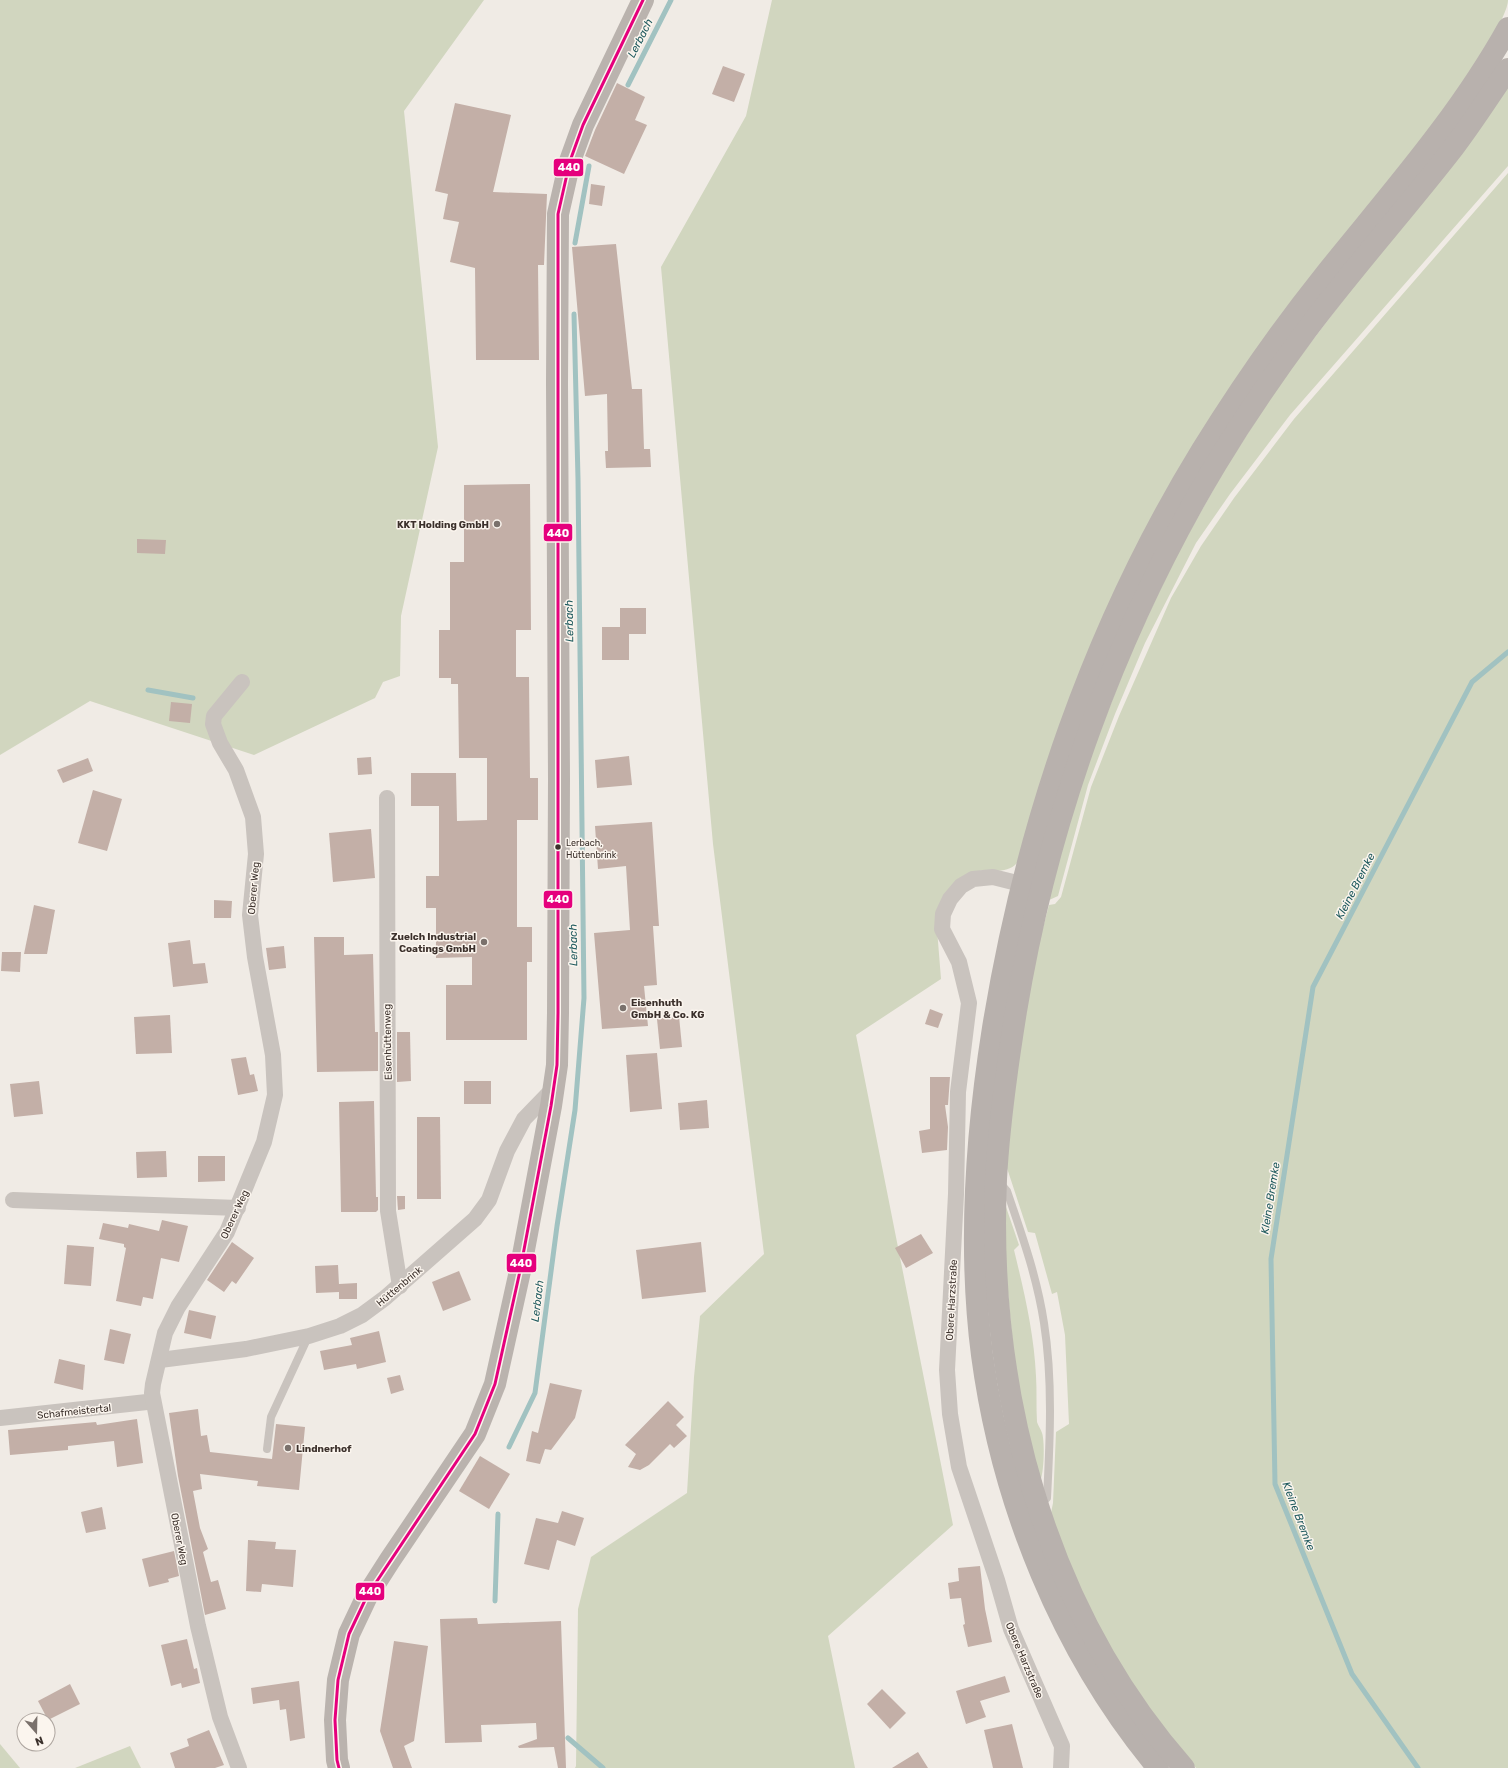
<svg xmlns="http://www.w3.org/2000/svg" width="1508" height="1768" font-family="Rubik,sans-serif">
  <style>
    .green { fill: #d1d6bf }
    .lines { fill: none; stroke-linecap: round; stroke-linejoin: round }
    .stream { stroke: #a1c2c1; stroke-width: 5 }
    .building { fill: #c3afa7 }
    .lane { stroke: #c9c3be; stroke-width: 8 }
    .street { stroke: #c9c3be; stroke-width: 16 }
    .secondary { stroke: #bab3ae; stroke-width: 22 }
    .primary { stroke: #b8b1ad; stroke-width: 22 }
    .bus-1-casing { stroke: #fbf5ee; stroke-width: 6 }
    .bus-1 { stroke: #e5007d; stroke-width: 3 }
    .poi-dot { fill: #7a716c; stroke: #fbf5ee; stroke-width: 1.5 }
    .bus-dot { fill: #3b302b; stroke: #fbf5ee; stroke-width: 1.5 }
    .labels { text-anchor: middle; stroke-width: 3; stroke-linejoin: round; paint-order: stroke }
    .bus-label { font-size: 9px; fill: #3b302b; stroke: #fbf5ee; text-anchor: start }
    .poi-label { font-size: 10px; font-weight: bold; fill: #3b302b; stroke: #fbf5ee; text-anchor: end }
    .street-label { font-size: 10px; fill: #3b302b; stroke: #fbf5ee }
    .water-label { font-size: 11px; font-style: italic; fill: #1f5a5e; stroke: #fbf5ee }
    .line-badge { stroke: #fbf5ee; stroke-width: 1.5 }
    .badge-label { font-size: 11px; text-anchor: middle; font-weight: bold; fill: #fff }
  </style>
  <rect width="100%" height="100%" fill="#f0ebe5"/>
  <g class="green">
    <polygon points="0,0 484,0 404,111 438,447 401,616 400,676 383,682 375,698 254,755 90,701 0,755"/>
    <path d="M772,0H1508C1508,22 1448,104 1432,126L1045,769L1017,863C1008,873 994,871 981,870L937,929L941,979L856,1035L953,1525L828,1636L855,1768H575L576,1766L578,1609L591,1557L687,1493L694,1377L700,1316L764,1254L713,844L661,267L746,116Z"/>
    <polygon points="1508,84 1508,166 1290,415 1230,494 1196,543 1145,643 1115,714 1088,785 1058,896 1047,901 1082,778 1131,652 1176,556 1225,469 1280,383"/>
    <path d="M1508,173V1768H1196C1150,1717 1106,1647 1076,1585C1066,1562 1059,1536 1051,1513L1053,1503L1056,1432L1069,1424L1065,1335L1057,1292L1052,1294L1035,1233L1028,1232L1006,1165L1011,1110L1031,973L1049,905L1055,904L1061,897L1091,787L1119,716L1171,598L1201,546L1234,498L1294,419Z"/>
    <path d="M1005,1204L1019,1245L1014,1250C1024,1291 1034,1333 1036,1376C1037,1391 1036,1407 1037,1422C1038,1426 1041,1429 1042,1433C1045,1441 1044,1474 1040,1481L1016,1379L1006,1271Z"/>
    <polygon points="0,1744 20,1768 0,1768"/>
    <polygon points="130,1746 141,1768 75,1768"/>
  </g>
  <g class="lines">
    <g class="stream">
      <polyline points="628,85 671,0"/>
      <polyline points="575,243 589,166"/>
      <polyline points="148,690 193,698"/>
      <polyline points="509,1447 535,1393 557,1226 575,1110 584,998 578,479 574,314"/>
      <polyline points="495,1601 498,1514"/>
      <polyline points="568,1738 603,1768"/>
      <polyline points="1418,1768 1352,1674 1275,1484 1271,1259 1313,987 1472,682 1508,652"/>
    </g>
  </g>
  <g class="building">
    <polygon points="723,66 745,74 734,102 712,94"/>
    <polygon points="617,83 645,97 635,120 647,125 624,174 585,156 595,130"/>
    <polygon points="455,103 511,115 493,192 547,194 544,265 538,265 539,360 476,360 475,268 450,262 459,222 443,219 448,194 435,191"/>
    <polygon points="591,184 605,186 602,206 589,204"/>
    <polygon points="616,244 632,389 642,389 644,449 650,449 651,467 606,468 605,451 608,451 607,394 585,396 572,247"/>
    <polygon points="530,484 531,630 516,630 516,677 529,677 530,778 538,778 538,820 517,820 517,927 532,927 532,962 527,962 527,1040 446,1040 446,985 472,985 472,957 436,958 436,908 426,908 426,876 439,876 439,806 411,806 411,773 456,773 457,821 487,820 487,758 459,758 458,684 451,684 451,678 439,678 439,630 450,630 450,562 464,562 464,485"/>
    <polygon points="137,539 166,540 165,554 137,553"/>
    <polygon points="620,608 646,608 646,634 629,634 629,660 602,660 602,627 620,627"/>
    <polygon points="171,702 192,704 190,723 169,721"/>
    <polygon points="629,756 632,785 597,788 595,760"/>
    <polygon points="371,757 372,774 358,775 357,758"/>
    <polygon points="88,758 93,771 63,783 57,770"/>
    <polygon points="93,790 122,799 107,851 78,843"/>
    <polygon points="652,822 659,926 653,926 657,985 644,986 648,1026 602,1029 594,933 630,930 626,866 598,869 595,826"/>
    <polygon points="371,829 375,878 333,882 329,833"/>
    <polygon points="214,900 232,901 231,918 214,918"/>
    <polygon points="34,905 55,910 47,954 24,954"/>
    <polygon points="314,937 344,937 344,955 373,954 375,1032 378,1032 378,1071 317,1072"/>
    <polygon points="190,940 193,964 205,963 208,983 173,987 168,943"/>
    <polygon points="284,946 286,968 269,970 266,948"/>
    <polygon points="2,952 21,952 20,972 1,971"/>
    <polygon points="930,1009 943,1014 938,1028 925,1024"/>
    <polygon points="170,1015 172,1053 136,1054 134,1017"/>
    <polygon points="679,1016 682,1047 660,1049 657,1019"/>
    <polygon points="397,1032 410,1032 411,1081 397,1082"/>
    <polygon points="657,1053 662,1109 630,1112 626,1055"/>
    <polygon points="246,1057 250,1075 254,1074 258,1091 238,1095 231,1059"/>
    <polygon points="930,1077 950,1077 948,1105 945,1105 948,1127 947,1150 922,1153 919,1131 930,1129"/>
    <polygon points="39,1081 43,1114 14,1117 10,1084"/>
    <rect x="464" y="1081" width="27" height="23"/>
    <polygon points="707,1100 709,1128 680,1130 678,1103"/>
    <polygon points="374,1101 376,1197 378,1197 378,1210 376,1212 341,1212 339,1102"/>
    <polygon points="417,1117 440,1117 441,1199 417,1199"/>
    <polygon points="166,1151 167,1177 137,1178 136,1152"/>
    <polygon points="198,1156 225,1156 225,1181 198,1182"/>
    <polygon points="397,1196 405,1196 405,1209 398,1210"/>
    <polygon points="162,1220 188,1226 179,1262 161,1258 153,1299 143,1297 141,1306 116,1301 126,1248 124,1247 124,1244 99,1239 103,1223 128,1228 129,1224 159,1231"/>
    <polygon points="921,1234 933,1253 906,1268 895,1248"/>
    <polygon points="232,1242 254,1258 236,1284 232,1281 224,1292 207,1280"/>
    <polygon points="701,1242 706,1292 642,1299 636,1250"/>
    <polygon points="67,1245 94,1247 91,1286 64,1284"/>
    <polygon points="338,1265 339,1285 339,1284 357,1283 357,1299 339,1299 339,1292 316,1293 315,1266"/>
    <polygon points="459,1271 471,1300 443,1311 432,1282"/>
    <polygon points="189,1310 216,1316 211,1339 184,1333"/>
    <polygon points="110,1329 131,1334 124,1364 104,1360"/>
    <polygon points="379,1331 386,1362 357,1369 356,1364 324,1370 320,1351 352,1345 350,1338"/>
    <polygon points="59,1359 85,1365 83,1390 54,1383"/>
    <polygon points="400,1375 404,1390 391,1394 387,1378"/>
    <polygon points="550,1383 582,1390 575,1418 551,1450 545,1449 540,1464 526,1461 532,1431 538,1433"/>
    <polygon points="668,1401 684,1417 676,1425 687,1436 674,1448 670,1444 649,1465 640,1470 628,1467 636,1454 625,1445"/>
    <polygon points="198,1409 201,1436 207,1435 210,1452 272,1459 276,1424 305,1427 299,1490 257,1486 258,1481 200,1474 202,1489 193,1491 200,1528 208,1549 203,1552 211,1582 218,1580 226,1609 205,1615 178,1476 169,1413"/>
    <polygon points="137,1419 143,1463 117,1467 114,1441 68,1446 68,1450 10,1455 8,1430 96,1422 97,1425"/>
    <polygon points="480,1456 510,1474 489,1509 459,1491"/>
    <polygon points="102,1507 106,1529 86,1533 81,1512"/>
    <polygon points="562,1511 584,1518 575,1546 557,1540 549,1570 524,1564 536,1518 558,1523"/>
    <polygon points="248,1540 276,1542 275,1549 296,1550 293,1587 262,1584 261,1592 246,1591"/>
    <polygon points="174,1551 179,1576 168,1579 169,1582 149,1587 142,1559"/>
    <polygon points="980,1566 985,1609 992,1642 968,1647 963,1625 965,1624 961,1598 950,1599 948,1583 959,1581 958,1568"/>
    <polygon points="477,1618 478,1624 561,1621 566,1768 558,1768 554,1747 519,1748 518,1746 537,1739 536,1723 481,1725 482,1742 445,1743 440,1619"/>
    <polygon points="187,1639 194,1669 197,1668 200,1683 182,1688 181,1683 171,1686 161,1645"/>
    <polygon points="394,1641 428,1646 414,1741 404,1746 412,1768 393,1768 380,1731"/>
    <polygon points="1005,1676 1010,1692 980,1701 986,1717 966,1724 956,1691"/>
    <polygon points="299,1681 305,1738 290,1741 286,1709 280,1710 279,1700 253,1704 251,1688"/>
    <polygon points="70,1684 80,1704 48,1720 38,1701"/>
    <polygon points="882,1689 906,1713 890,1729 867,1704"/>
    <polygon points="1012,1724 1023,1768 993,1768 984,1730"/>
    <polygon points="209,1730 224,1765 215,1768 175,1768 170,1753 189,1746 187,1739"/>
    <polygon points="918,1752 928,1768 892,1768"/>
  </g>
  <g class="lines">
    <g class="lane">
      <path d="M1001,1184L1007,1191C1022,1235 1037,1277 1044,1323C1053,1380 1050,1440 1047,1498L1041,1504"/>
      <polyline points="267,1449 271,1417 308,1337"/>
    </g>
    <g class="street">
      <polyline points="387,798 388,1211 400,1286"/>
      <polyline points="1021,884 993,877 973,879 961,886 950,899 943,914 942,929 959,962 969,1003 958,1092 956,1194 947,1370 950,1414 959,1467 997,1580 1011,1629 1062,1746 1061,1768"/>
      <polyline points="13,1200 238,1208"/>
      <polyline points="160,1360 246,1349 309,1336 340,1326 362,1315 385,1298 475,1219 489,1200 507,1151 524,1119 553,1089"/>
      <polyline points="0,1418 147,1402"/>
      <polyline points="239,1768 220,1717 198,1626 152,1393 153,1384 165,1333 178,1307 227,1232 264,1142 275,1095 273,1055 255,957 250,915 256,854 253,817 236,770 220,743 213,724 214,716 242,682"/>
    </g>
    <polyline class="secondary" points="339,1768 337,1760 335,1720 338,1680 349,1634 367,1596 390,1560 475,1434 495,1384 520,1271 551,1106 557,1065 558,1013 559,779 557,383 558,214 570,161 583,125 643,0"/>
    <g class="primary">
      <path d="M1158,1768C1062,1653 1002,1504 982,1355C968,1247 976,1135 993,1028C1026,824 1094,626 1202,450C1240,389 1280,331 1324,276C1389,195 1458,118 1508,28"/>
      <path d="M1184,1768C1043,1608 987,1389 996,1179C999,1123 1007,1067 1016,1011C1048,818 1116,631 1216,464C1244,418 1274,374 1306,331C1353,268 1406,209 1454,147C1473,122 1490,95 1508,69"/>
    </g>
    <g class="bus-1-casing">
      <polyline id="bus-1" points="339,1768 337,1760 335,1720 338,1680 349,1634 367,1596 475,1434 495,1384 520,1271 551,1106 557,1065 558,1013 558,214 570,161 583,125 643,0"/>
    </g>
    <use href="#bus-1" class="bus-1"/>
  </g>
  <g class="poi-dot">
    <circle cx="497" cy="524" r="4"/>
    <circle cx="484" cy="942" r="4"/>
    <circle cx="623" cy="1008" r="4"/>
    <circle cx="288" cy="1448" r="4"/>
  </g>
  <circle class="bus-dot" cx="558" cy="847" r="3.5"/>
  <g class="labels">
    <g class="bus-label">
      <text x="566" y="846">Lerbach,<tspan x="566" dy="12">Hüttenbrink</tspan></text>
    </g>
    <g class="poi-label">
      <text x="489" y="528">KKT Holding GmbH</text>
      <text x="476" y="940">Zuelch Industrial<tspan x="476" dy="12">Coatings GmbH</tspan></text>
      <text x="631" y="1006" text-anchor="start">Eisenhuth<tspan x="631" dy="12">GmbH &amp; Co. KG</tspan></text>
      <text x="296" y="1452" text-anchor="start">Lindnerhof</text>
    </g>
    <g class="street-label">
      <text transform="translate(253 888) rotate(-85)" y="4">Oberer Weg</text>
      <text transform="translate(387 1042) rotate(-91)" y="4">Eisenhüttenweg</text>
      <text transform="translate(234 1214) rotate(-65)" y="4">Oberer Weg</text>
      <text transform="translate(399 1286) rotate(-40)" y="4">Hüttenbrink</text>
      <text transform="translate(951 1300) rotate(-87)" y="4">Obere Harzstraße</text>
      <text transform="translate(74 1411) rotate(-6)" y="4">Schafmeistertal</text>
      <text transform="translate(180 1539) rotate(79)" y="4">Oberer Weg</text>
      <text transform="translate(1025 1660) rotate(67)" y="4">Obere Harzstraße</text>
    </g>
    <g class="water-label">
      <text transform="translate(640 38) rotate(-63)" y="4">Lerbach</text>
      <text transform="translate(569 621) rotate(-91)" y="4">Lerbach</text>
      <text transform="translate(1355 886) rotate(-63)" y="4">Kleine Bremke</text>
      <text transform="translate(573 945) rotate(-91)" y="4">Lerbach</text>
      <text transform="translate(1270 1198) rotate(-81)" y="4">Kleine Bremke</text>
      <text transform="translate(537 1301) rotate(-83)" y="4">Lerbach</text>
      <text transform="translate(1299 1516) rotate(69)" y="4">Kleine Bremke</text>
    </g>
  </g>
  <g class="line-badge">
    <rect x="553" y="158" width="31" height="19" rx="4" fill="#e5007d"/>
    <rect x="543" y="523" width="30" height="19" rx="4" fill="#e5007d"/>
    <rect x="543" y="890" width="30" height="19" rx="4" fill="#e5007d"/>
    <rect x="506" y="1253" width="31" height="20" rx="4" fill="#e5007d"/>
    <rect x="355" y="1582" width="30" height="19" rx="4" fill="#e5007d"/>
  </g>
  <g class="badge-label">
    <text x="569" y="171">440</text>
    <text x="558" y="537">440</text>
    <text x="558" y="903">440</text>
    <text x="521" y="1267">440</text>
    <text x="370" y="1595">440</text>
  </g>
  <g transform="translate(36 1732) rotate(160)"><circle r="19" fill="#fbf5ee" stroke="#aea6a0"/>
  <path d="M0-3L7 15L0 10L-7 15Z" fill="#7a716c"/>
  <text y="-6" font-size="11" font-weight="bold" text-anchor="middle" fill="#3b302b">N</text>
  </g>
</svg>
